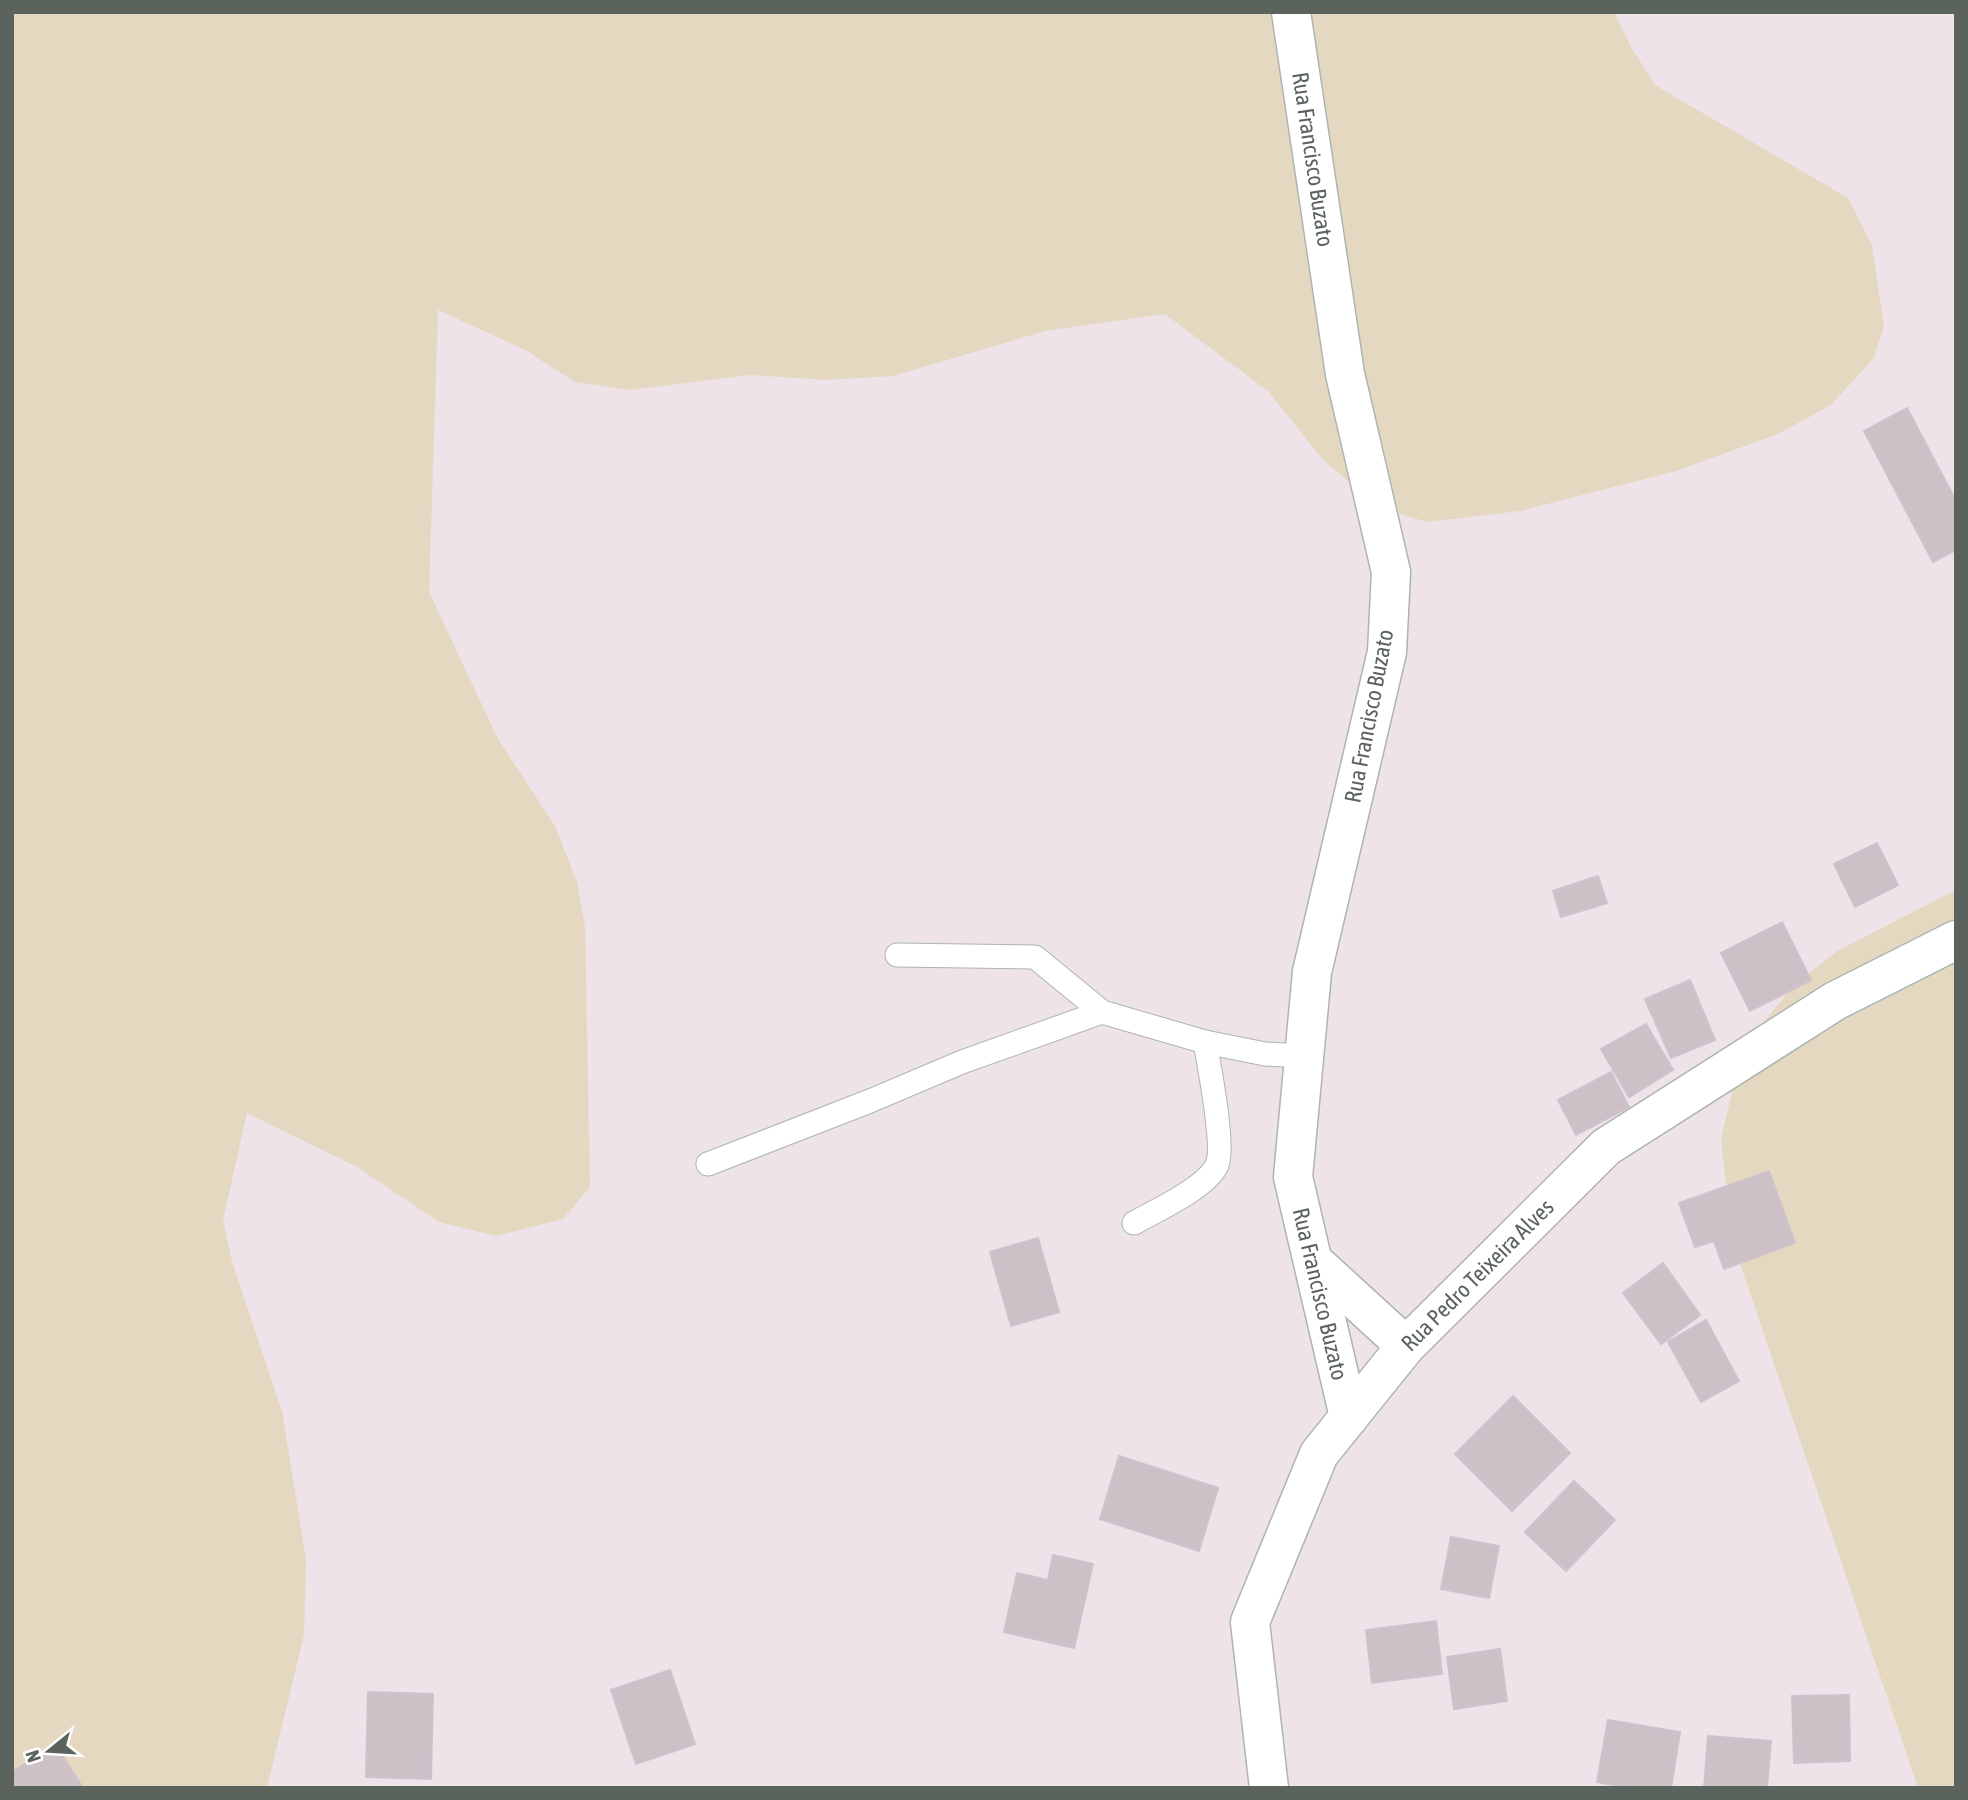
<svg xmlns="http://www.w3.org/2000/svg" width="1968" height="1800" font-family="'Asap Condensed',sans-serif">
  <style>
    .green { fill: #e4d9c0 }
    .building { fill: #cbc1c7; stroke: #d2c1cc; stroke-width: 2 }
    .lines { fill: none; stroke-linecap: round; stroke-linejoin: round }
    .service-casing { stroke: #aeb5b1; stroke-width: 25 }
    .minor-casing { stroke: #aeb5b1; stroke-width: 41 }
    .tertiary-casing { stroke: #aeb5b1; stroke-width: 41 }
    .service { stroke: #fff; stroke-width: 23 }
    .minor { stroke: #fff; stroke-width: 38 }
    .tertiary { stroke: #fff; stroke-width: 38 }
    .labels { text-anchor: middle; stroke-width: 5; stroke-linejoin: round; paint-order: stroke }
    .street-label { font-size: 23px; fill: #5b635d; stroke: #fff }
  </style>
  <rect width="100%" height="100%" fill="#ede3e8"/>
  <g class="green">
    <polygon points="12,12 1614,12 1631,47 1655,85 1848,198 1872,246 1884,326 1874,358 1831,405 1778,434 1676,471 1520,511 1427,522 1380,508 1323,460 1268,391 1165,314 1045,331 893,376 826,380 749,375 630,390 575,382 525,350 438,310 429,592 498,739 555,826 577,882 585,927 590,1187 563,1219 496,1236 439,1222 357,1167 247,1113 223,1220 232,1261 282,1411 306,1560 304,1635 267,1788 12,1788"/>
    <polygon points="1956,890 1956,1788 1918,1788 1733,1243 1721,1140 1736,1074 1755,1033 1794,985 1839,950"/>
  </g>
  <g class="building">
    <polygon points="1907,408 1956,501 1956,550 1933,562 1864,431"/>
    <polygon points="1877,843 1898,885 1855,907 1834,864"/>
    <polygon points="1598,876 1607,903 1561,917 1553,891"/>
    <polygon points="1782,922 1811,980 1750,1011 1721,953"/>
    <polygon points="1690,980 1715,1040 1671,1058 1645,999"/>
    <polygon points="1646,1024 1673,1070 1629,1097 1601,1049"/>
    <polygon points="1611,1072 1629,1107 1576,1135 1558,1100"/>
    <polygon points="1769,1171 1795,1243 1724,1269 1714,1241 1695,1247 1679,1203"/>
    <polygon points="1038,1238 1059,1312 1011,1326 990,1252"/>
    <polygon points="1663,1263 1700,1315 1661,1344 1623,1293"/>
    <polygon points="1706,1320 1739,1381 1701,1402 1668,1342"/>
    <polygon points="1513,1396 1570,1453 1512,1511 1455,1454"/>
    <polygon points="1119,1456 1218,1488 1199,1551 1100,1519"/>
    <polygon points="1574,1481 1615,1520 1566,1571 1525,1532"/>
    <polygon points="1451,1537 1499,1546 1489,1598 1441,1589"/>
    <polygon points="1053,1555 1093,1564 1074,1648 1004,1632 1017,1573 1048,1580"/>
    <polygon points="1436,1621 1442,1674 1372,1683 1366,1630"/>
    <polygon points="1500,1649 1507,1701 1454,1709 1447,1657"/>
    <polygon points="670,1670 695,1744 636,1764 611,1690"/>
    <polygon points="368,1692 433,1694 431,1779 366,1777"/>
    <polygon points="1849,1695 1850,1761 1794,1763 1792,1696"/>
    <polygon points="1608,1720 1680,1732 1671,1788 1628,1788 1597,1782"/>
    <polygon points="1708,1736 1771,1741 1767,1788 1704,1788"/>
    <polygon points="55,1744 83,1788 12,1788 12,1772"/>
  </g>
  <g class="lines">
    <g class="service-casing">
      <g id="service">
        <polyline points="897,955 1035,957 1102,1012"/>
        <polyline points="708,1164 870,1101 962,1062 1102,1012 1205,1042 1265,1054 1304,1056"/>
        <path d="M1134,1223C1157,1210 1206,1188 1217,1165C1225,1147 1209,1065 1205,1042"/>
      </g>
    </g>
    <g class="minor-casing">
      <g id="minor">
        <path id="s1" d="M1291,12L1345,374L1391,572L1387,652L1312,972L1293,1177L1349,1417"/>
        <polyline points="1313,1261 1406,1346"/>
      </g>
    </g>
    <g class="tertiary-casing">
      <g id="tertiary">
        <path id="s2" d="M1269,1788L1250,1622L1319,1454L1406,1346L1606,1147L1835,1001L1956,940"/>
      </g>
    </g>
    <use href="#service" class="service"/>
    <use href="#minor" class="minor"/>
    <use href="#tertiary" class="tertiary"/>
  </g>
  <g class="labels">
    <g class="street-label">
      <text dy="8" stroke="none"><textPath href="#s1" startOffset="149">Rua Francisco Buzato</textPath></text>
      <text transform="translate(1369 716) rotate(-79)" y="8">Rua Francisco Buzato</text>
      <text dy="8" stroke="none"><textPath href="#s2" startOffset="588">Rua Pedro Teixeira Alves</textPath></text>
      <text dy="8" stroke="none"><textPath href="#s1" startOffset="1304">Rua Francisco Buzato</textPath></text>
    </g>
  </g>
  <rect width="1968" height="1800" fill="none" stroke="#5b635d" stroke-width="28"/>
  <g transform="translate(49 1751) rotate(252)" stroke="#ffffff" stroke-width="5" paint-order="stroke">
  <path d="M0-5L12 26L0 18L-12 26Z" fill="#5b635d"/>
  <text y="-10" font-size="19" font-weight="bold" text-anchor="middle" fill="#5b635d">N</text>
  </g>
</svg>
